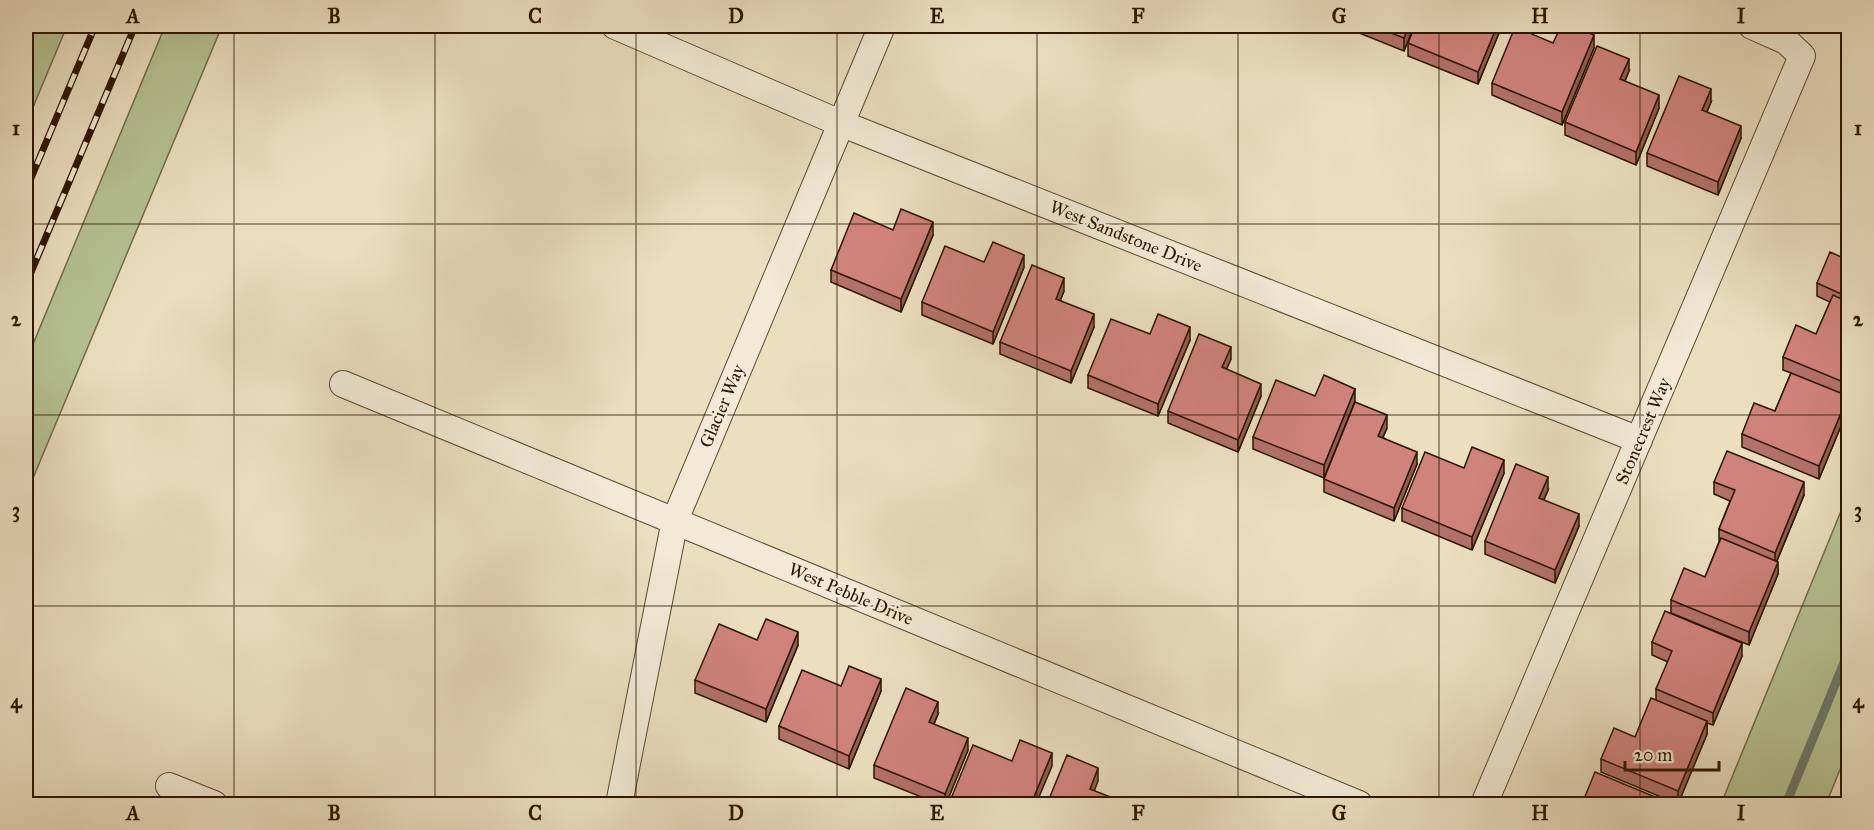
<svg xmlns="http://www.w3.org/2000/svg" width="1874" height="830" font-family="'IM FELL Great Primer',serif">
  <style>
    .green { fill: #b6c293; stroke: #716c4a; stroke-width: 1.5 }
    .lines { fill: none; stroke-linecap: round; stroke-linejoin: round }
    .stream { stroke: #6d7a6b; stroke-width: 9 }
    .street-casing { stroke: #5c4830; stroke-width: 28 }
    .street { stroke: #f2ead6; stroke-width: 26 }
    .rail-casing { stroke: #2c1500; stroke-width: 7 }
    .rail { stroke: #f2ead6; stroke-width: 4.5; stroke-dasharray: 14; stroke-linecap: butt }
    .wall { fill: #b3716c; stroke: #2c1500; stroke-width: 1.5 }
    .shaded-wall { fill: #925c58; stroke: #2c1500; stroke-width: 1.5 }
    .building { fill: #d0837d; stroke: #2c1500; stroke-width: 1.5 }
    .grid { fill: none; stroke: #2c1500; stroke-width: 1.5; stroke-opacity: 0.55 }
    .labels { text-anchor: middle; stroke-width: 5; stroke-linejoin: round; paint-order: stroke }
    .street-label { font-size: 18px; fill: #2c1500; stroke: #f2ead6 }
    .neatline { fill: none; stroke: #2c1500; stroke-width: 2 }
    .grid-label { font-size: 20px; text-anchor: middle; font-weight: bold; fill: #2c1500 }
  </style>
  <rect width="100%" height="100%" fill="#ebdfc0"/>
  <filter id="stains"><feTurbulence type="fractalNoise" baseFrequency=".00333" numOctaves="4"/><feColorMatrix values="0 0 0 0 .2 0 0 0 0 .09 0 0 0 0 .02 0 0 0 .5 -.17"/></filter>
  <radialGradient id="worn" r=".72"><stop offset=".6" stop-color="#630" stop-opacity="0"/><stop offset="1" stop-color="#630" stop-opacity=".3"/></radialGradient>
  <g class="green">
    <polygon points="26,26 67,26 26,124"/>
    <polygon points="165,26 222,26 26,495 26,361"/>
    <polygon points="1848,494 1848,750 1826,804 1721,804"/>
  </g>
  <g class="lines">
    <polyline class="stream" points="1786,804 1848,653"/>
    <g class="street-casing">
      <g id="street">
        <polyline points="615,26 840,123 1639,440"/>
        <polyline points="343,384 1359,804"/>
        <polyline points="169,786 214,804"/>
        <polyline points="619,804 675,520 882,26"/>
        <polyline points="1484,804 1802,56 1786,41 1752,26"/>
      </g>
    </g>
    <use href="#street" class="street"/>
    <g class="rail-casing">
      <g id="rail">
        <polyline points="26,190 95,26"/>
        <polyline points="26,284 135,26"/>
      </g>
    </g>
    <use href="#rail" class="rail"/>
  </g>
  <g class="wall">
    <polygon points="1342,26 1414,26 1404,51"/>
    <polygon points="1501,26 1501,28 1478,84 1408,56 1408,43"/>
    <polygon points="1594,48 1562,125 1492,95 1492,83"/>
    <polygon points="1629,71 1625,81 1659,108 1636,165 1565,135 1565,122"/>
    <polygon points="1711,102 1707,112 1741,138 1718,195 1647,166 1647,153"/>
    <polygon points="893,230 933,235 901,312 831,282 831,270"/>
    <polygon points="1848,260 1848,409 1819,479 1742,447 1742,434 1775,411 1791,373 1783,370 1783,357 1816,334 1830,302 1817,296 1817,283"/>
    <polygon points="984,262 1024,267 993,344 922,315 922,302"/>
    <polygon points="1064,291 1060,300 1094,327 1071,383 1000,354 1000,342"/>
    <polygon points="1150,334 1190,340 1158,416 1088,388 1088,375"/>
    <polygon points="1231,359 1226,369 1261,396 1238,452 1168,423 1168,411"/>
    <polygon points="1355,389 1324,478 1253,449 1253,437 1315,396"/>
    <polygon points="1387,428 1383,437 1417,464 1394,521 1324,492 1324,479"/>
    <polygon points="1464,468 1504,473 1472,550 1402,521 1402,508"/>
    <polygon points="1714,482 1804,495 1777,561 1778,574 1749,645 1671,613 1671,600 1705,577 1719,542 1719,529 1730,501 1714,494"/>
    <polygon points="1548,490 1544,500 1579,526 1555,583 1485,554 1485,541"/>
    <polygon points="757,640 798,645 766,722 695,693 695,680"/>
    <polygon points="1652,642 1742,656 1713,725 1707,723 1707,734 1678,804 1601,772 1601,759 1635,737 1656,700 1656,689 1668,662 1652,655"/>
    <polygon points="881,691 849,769 779,739 779,726"/>
    <polygon points="938,714 934,724 968,750 946,804 939,804 874,778 874,765"/>
  </g>
  <g class="shaded-wall">
    <polygon points="1409,26 1414,26 1404,51 1404,38"/>
    <polygon points="1497,26 1501,26 1501,28 1478,84 1478,72"/>
    <polygon points="1594,35 1594,48 1562,125 1562,112"/>
    <polygon points="1629,59 1629,71 1620,92 1620,79"/>
    <polygon points="1711,89 1711,102 1702,123 1702,110"/>
    <polygon points="1659,95 1659,108 1636,165 1636,152"/>
    <polygon points="1741,126 1741,138 1718,195 1718,182"/>
    <polygon points="933,222 933,235 901,312 901,299"/>
    <polygon points="1024,255 1024,267 993,344 993,332"/>
    <polygon points="1064,278 1064,291 1056,311 1056,299"/>
    <polygon points="1094,314 1094,327 1071,383 1071,371"/>
    <polygon points="1190,327 1190,340 1158,416 1158,404"/>
    <polygon points="1231,347 1231,359 1222,380 1222,367"/>
    <polygon points="1261,384 1261,396 1238,452 1238,440"/>
    <polygon points="1355,389 1355,401 1324,478 1324,465"/>
    <polygon points="1848,396 1848,409 1819,479 1819,466"/>
    <polygon points="1387,415 1387,428 1378,448 1378,436"/>
    <polygon points="1417,452 1417,464 1394,521 1394,508"/>
    <polygon points="1504,460 1504,473 1472,550 1472,537"/>
    <polygon points="1548,477 1548,490 1539,510 1539,498"/>
    <polygon points="1804,482 1804,495 1775,565 1775,553"/>
    <polygon points="1579,514 1579,526 1555,583 1555,570"/>
    <polygon points="1778,562 1778,574 1749,645 1749,632"/>
    <polygon points="798,632 798,645 766,722 766,709"/>
    <polygon points="1742,643 1742,656 1713,725 1713,713"/>
    <polygon points="881,679 881,691 849,769 849,756"/>
    <polygon points="938,702 938,714 929,735 929,722"/>
    <polygon points="1707,721 1707,734 1678,804 1678,791"/>
    <polygon points="968,738 968,750 946,804 945,804 945,794"/>
    <polygon points="1052,753 1052,766 1036,804 1031,804"/>
    <polygon points="1098,768 1098,781 1090,802 1090,789"/>
  </g>
  <g class="building">
    <polygon points="1373,26 1409,26 1404,38"/>
    <polygon points="1415,26 1497,26 1478,72 1408,43"/>
    <polygon points="1561,26 1571,26 1594,35 1562,112 1492,83 1515,27 1553,43"/>
    <polygon points="1597,46 1629,59 1620,79 1659,95 1636,152 1565,122"/>
    <polygon points="1679,76 1711,89 1702,110 1741,126 1718,182 1647,153"/>
    <polygon points="901,209 933,222 901,299 831,270 854,213 893,230"/>
    <polygon points="993,242 1024,255 993,332 922,302 945,246 984,262"/>
    <polygon points="1830,252 1848,260 1848,297 1817,283"/>
    <polygon points="1032,265 1064,278 1056,299 1094,314 1071,371 1000,342"/>
    <polygon points="1833,295 1848,302 1848,384 1783,357 1796,325 1816,334"/>
    <polygon points="1158,314 1190,327 1158,404 1088,375 1111,319 1150,334"/>
    <polygon points="1199,334 1231,347 1222,367 1261,384 1238,440 1168,411"/>
    <polygon points="1791,373 1848,396 1819,466 1742,434 1754,403 1775,411"/>
    <polygon points="1324,375 1355,389 1324,465 1253,437 1276,380 1315,396"/>
    <polygon points="1355,402 1387,415 1378,436 1417,452 1394,508 1324,479"/>
    <polygon points="1472,447 1504,460 1472,537 1402,508 1425,452 1464,468"/>
    <polygon points="1727,451 1804,482 1775,553 1719,529 1735,490 1714,482"/>
    <polygon points="1516,464 1548,477 1539,498 1579,514 1555,570 1485,541"/>
    <polygon points="1721,538 1778,562 1749,632 1671,600 1684,568 1705,577"/>
    <polygon points="1665,611 1742,643 1713,713 1656,689 1672,651 1652,642"/>
    <polygon points="766,619 798,632 766,709 695,680 719,624 757,640"/>
    <polygon points="849,666 881,679 849,756 779,726 802,670 841,686"/>
    <polygon points="906,688 938,702 929,722 968,738 945,794 874,765"/>
    <polygon points="1651,698 1707,721 1678,791 1601,759 1614,728 1635,737"/>
    <polygon points="1020,740 1052,753 1031,804 958,804 950,801 973,745 1012,761"/>
    <polygon points="1067,755 1098,768 1090,789 1128,804 1047,804"/>
    <polygon points="1595,772 1672,804 1582,804"/>
  </g>
  <path class="grid" d="M234,26V804M435,26V804M636,26V804M837,26V804M1037,26V804M1238,26V804M1439,26V804M1640,26V804M26,224H1848M26,415H1848M26,606H1848"/>
  <g class="labels">
    <g class="street-label">
      <text transform="translate(1126 236) rotate(22)" y="6">West Sandstone Drive</text>
      <text transform="translate(722 406) rotate(-67)" y="6">Glacier Way</text>
      <text transform="translate(1643 431) rotate(-67)" y="6">Stonecrest Way</text>
      <text transform="translate(851 594) rotate(23)" y="6">West Pebble Drive</text>
    </g>
  </g>
  <rect width="1874" height="830" fill="none" stroke="#ebdfc0" stroke-width="66"/>
  <path d="M1625 761v9h94v-9" fill="none" stroke="#2c1500" stroke-width="3"/>
  <text x="1634" y="761" font-size="18" fill="#2c1500" stroke="#f2ead6" stroke-width="4.5" paint-order="stroke">20 m</text>
  <rect x="33" y="33" width="1808" height="764" class="neatline"/>
  <g class="grid-label">
    <text x="133" y="23">A</text>
    <text x="334" y="23">B</text>
    <text x="535" y="23">C</text>
    <text x="736" y="23">D</text>
    <text x="937" y="23">E</text>
    <text x="1138" y="23">F</text>
    <text x="1339" y="23">G</text>
    <text x="1540" y="23">H</text>
    <text x="1741" y="23">I</text>
    <text x="16" y="135">1</text>
    <text x="1858" y="135">1</text>
    <text x="16" y="326">2</text>
    <text x="1858" y="326">2</text>
    <text x="16" y="517">3</text>
    <text x="1858" y="517">3</text>
    <text x="16" y="708">4</text>
    <text x="1858" y="708">4</text>
    <text x="133" y="820">A</text>
    <text x="334" y="820">B</text>
    <text x="535" y="820">C</text>
    <text x="736" y="820">D</text>
    <text x="937" y="820">E</text>
    <text x="1138" y="820">F</text>
    <text x="1339" y="820">G</text>
    <text x="1540" y="820">H</text>
    <text x="1741" y="820">I</text>
  </g>
  <rect width="100%" height="100%" filter="url(#stains)"/>
  <rect width="100%" height="100%" fill="url(#worn)"/>
</svg>
